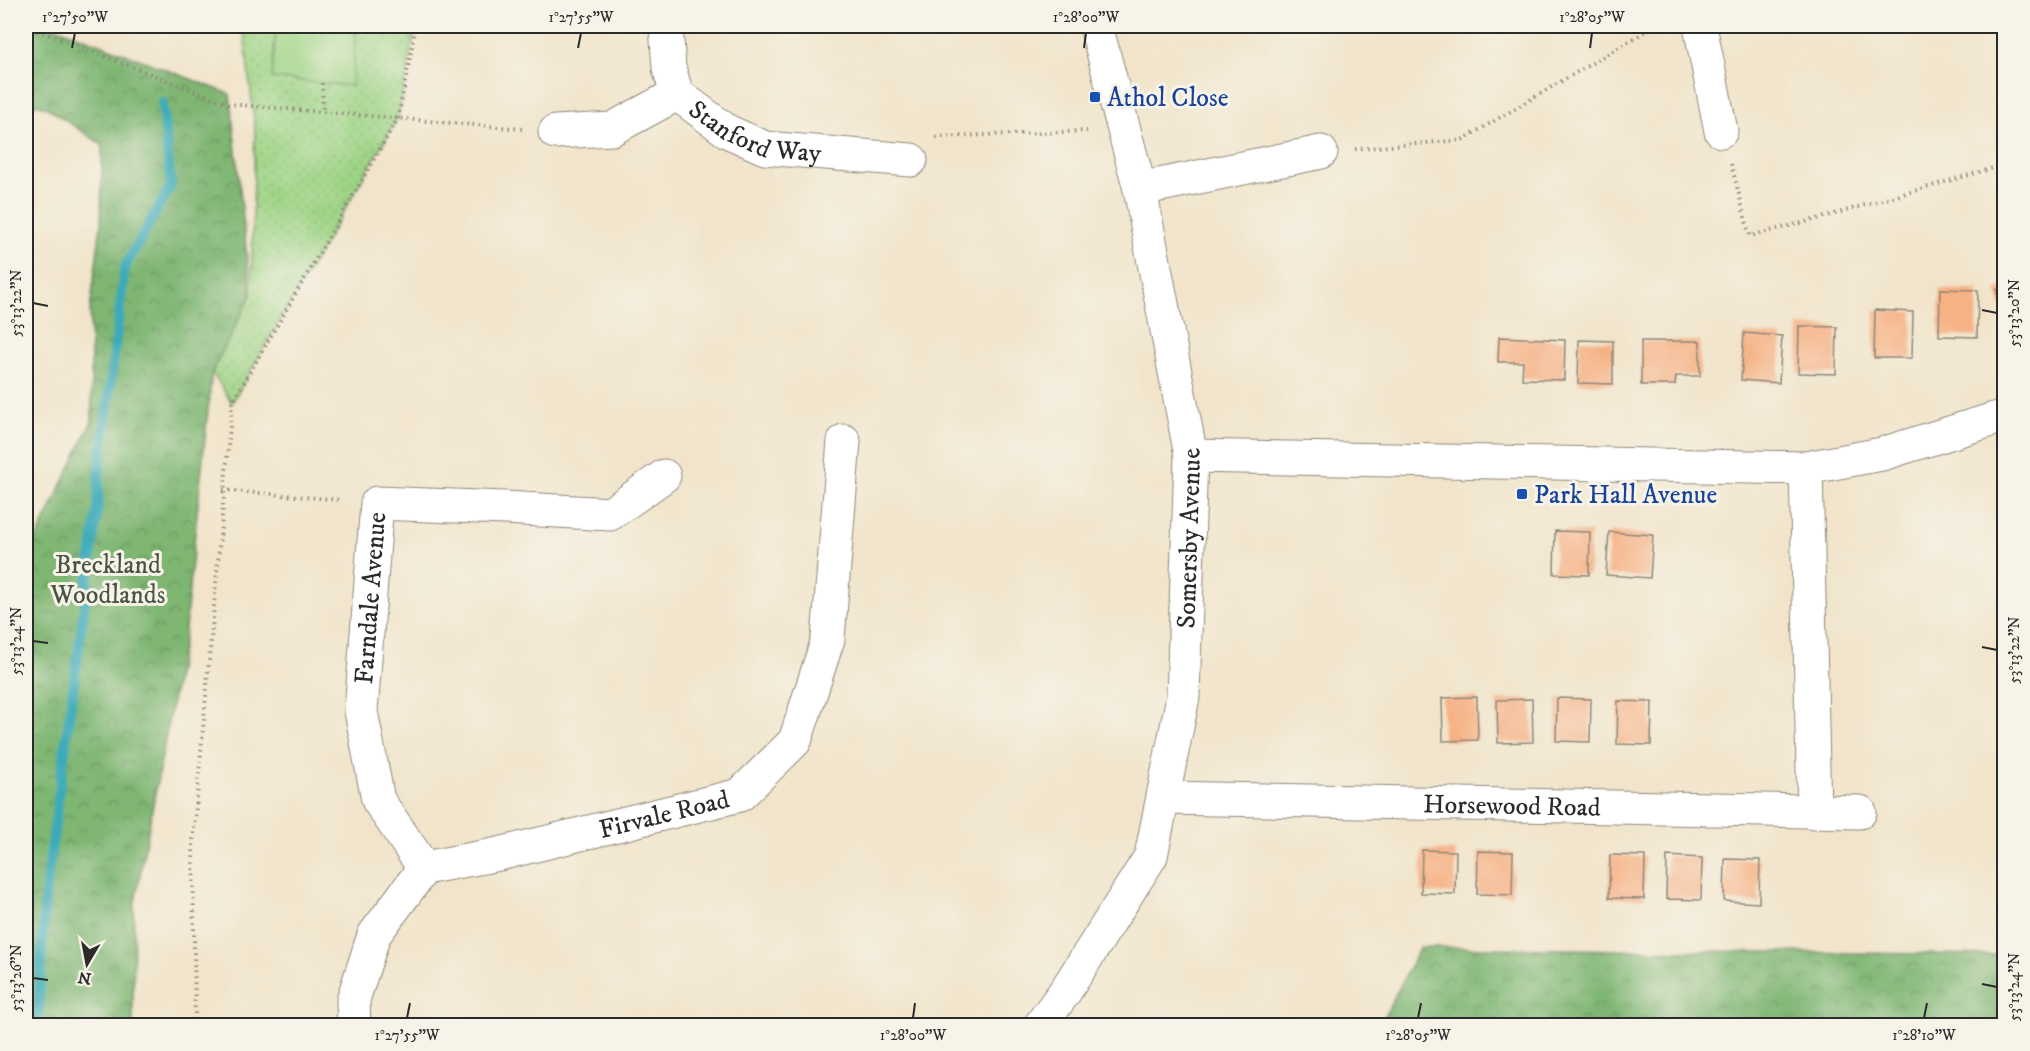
<svg xmlns="http://www.w3.org/2000/svg" width="2030" height="1051" font-family="'IM FELL DW Pica',serif">
  <style>
    .grass { fill: url(#grass-dots); stroke: #648058; stroke-width: 1.5 }
    .forest { fill: url(#forest-crowns); stroke: #54704e; stroke-width: 1.5 }
    .park { fill: #9ed485; stroke: #648058; stroke-width: 1.5 }
    .lines { fill: none; stroke-linecap: round; stroke-linejoin: round }
    .stream { stroke: #3baab9; stroke-width: 10 }
    .building { fill: #f6b184 }
    .minor-casing { stroke: #8e887a; stroke-width: 35 }
    .tertiary-casing { stroke: #8e887a; stroke-width: 35 }
    .path { stroke: #8e887a; stroke-width: 4; stroke-dasharray: 1.5 4.5; stroke-linecap: butt }
    .minor { stroke: #fff; stroke-width: 33 }
    .tertiary { stroke: #fff; stroke-width: 33 }
    .ticks { fill: none; stroke: #2b2b2b; stroke-width: 2 }
    .transit-dot { fill: #1a4fb4; stroke: #f7f3e8; stroke-width: 2 }
    .labels { text-anchor: middle; stroke-width: 6; stroke-linejoin: round; paint-order: stroke }
    .transit-label { font-size: 26px; fill: #164399; stroke: #f7f3e8; text-anchor: start }
    .street-label { font-size: 26px; fill: #2b2b2b; stroke: #f7f3e8 }
    .park-label { font-size: 26px; fill: #485542; stroke: #f7f3e8 }
    .neatline { fill: none; stroke: #2b2b2b; stroke-width: 2 }
    .ticks-label { font-size: 15px; text-anchor: middle; fill: #2b2b2b }
  </style>
  <defs>
    <pattern id="grass-dots" width="8" height="8" patternUnits="userSpaceOnUse" patternTransform="scale(1.5)"><rect width="8" height="8" fill="#9ed485"/><path d="M2 2h.1M6 6h.1" fill="none" stroke="#88b673" stroke-width="1.8" stroke-linecap="round"/></pattern>
    <pattern id="forest-crowns" width="20" height="18" patternUnits="userSpaceOnUse" patternTransform="scale(1.5)"><rect width="20" height="18" fill="#7eb672"/><path d="M2 6a3 3 0 1 1 6 0M12 15a3 3 0 1 1 6 0" fill="none" stroke="#67945e"/></pattern>
  </defs>
  <rect width="100%" height="100%" fill="#f7f3e8"/>
  <filter id="ink" filterUnits="userSpaceOnUse"><feTurbulence type="fractalNoise" baseFrequency=".0167" numOctaves="2"/><feDisplacementMap in="SourceGraphic" scale="12" xChannelSelector="R" yChannelSelector="G"/><feConvolveMatrix kernelMatrix="1 2 1 2 8 2 1 2 1" color-interpolation-filters="sRGB"/></filter>
  <filter id="wash" filterUnits="userSpaceOnUse"><feTurbulence type="fractalNoise" baseFrequency=".008" numOctaves="4" result="noise"/><feDisplacementMap in="SourceGraphic" scale="24" xChannelSelector="R" yChannelSelector="G"/><feGaussianBlur stdDeviation="1.35" result="paint"/><feColorMatrix in="noise" values="0 0 0 0 0 0 0 0 0 0 0 0 0 0 0 0 0 1.4 0 .05"/><feComposite in="paint" operator="in"/></filter>
  <g filter="url(#wash)">
    <rect width="100%" height="100%" fill="#f1e4ca"/>
    <polygon class="grass" points="243,26 416,26 398,118 232,403 212,372 251,295 255,129"/>
    <g class="forest">
      <polygon points="26,26 53,26 230,94 251,295 212,372 184,638 134,907 133,1025 26,1025 26,561 92,421 90,310 101,224 102,145 46,107 26,101"/>
      <polygon points="1420,947 2004,955 2004,1025 1380,1025"/>
    </g>
    <polygon class="park" points="276,26 356,26 352,86 272,78"/>
    <g class="lines">
      <polyline class="stream" points="38,1022 45,896 98,506 99,475 125,267 171,185 162,102"/>
    </g>
    <g id="blocks">
      <g class="building">
        <polygon points="2004,287 2004,315 1996,290"/>
        <polygon points="1940,289 1978,290 1977,337 1939,336"/>
        <polygon points="1875,310 1913,312 1912,358 1874,358"/>
        <polygon points="1799,326 1837,327 1836,374 1798,373"/>
        <polygon points="1744,333 1782,336 1779,383 1741,380"/>
        <polygon points="1499,337 1565,340 1564,380 1522,379 1523,362 1498,362"/>
        <polygon points="1579,340 1613,341 1613,384 1578,383"/>
        <polygon points="1641,341 1700,341 1700,376 1676,376 1675,385 1641,385"/>
        <polygon points="1555,531 1590,532 1589,575 1554,574"/>
        <polygon points="1609,532 1653,535 1650,578 1606,575"/>
        <polygon points="1477,697 1478,740 1443,741 1442,698"/>
        <polygon points="1557,698 1591,699 1590,742 1556,741"/>
        <polygon points="1532,699 1533,742 1498,743 1497,700"/>
        <polygon points="1618,701 1652,702 1651,745 1617,744"/>
        <polygon points="1422,850 1456,851 1455,894 1421,893"/>
        <polygon points="1478,851 1513,852 1512,895 1477,894"/>
        <polygon points="1610,855 1645,856 1644,899 1609,898"/>
        <polygon points="1667,856 1702,858 1701,900 1666,899"/>
        <polygon points="1725,859 1760,860 1759,903 1724,901"/>
      </g>
    </g>
  </g>
  <g filter="url(#ink)">
    <use href="#blocks" fill-opacity="0" stroke="#8e887a" stroke-width="1.5"/>
    <g class="lines">
      <g class="minor-casing">
        <g id="minor">
          <path id="s1" d="M666,26L669,68L677,94L727,131L765,148L911,160"/>
          <polyline points="1700,26 1721,131"/>
          <polyline points="555,132 612,129 677,94"/>
          <polyline points="1140,189 1321,152"/>
          <polyline points="1191,456 1806,468 1882,454 2004,416"/>
          <polyline points="1806,468 1814,812"/>
          <path id="s2" d="M1164,798L1860,812"/>
          <path id="s3" d="M424,868L378,800L361,711L377,503L505,508L610,514L664,476"/>
          <path id="s4" d="M354,1026L353,1000L374,935L424,868L499,854L740,795L795,741L828,639L844,441"/>
        </g>
      </g>
      <g class="tertiary-casing">
        <g id="tertiary">
          <path id="s5" d="M1040,1026L1066,990L1151,856L1183,697L1191,456L1140,189L1096,26"/>
        </g>
      </g>
      <g class="path">
        <polyline points="26,26 228,104 522,129"/>
        <polyline points="322,83 323,111"/>
        <polyline points="936,137 1087,131"/>
        <polyline points="1355,149 1462,140 1655,26"/>
        <polyline points="1731,164 1750,236 1817,219 2004,165"/>
        <polyline points="223,490 342,500"/>
        <polyline points="195,1026 193,842 232,403 398,118 416,26"/>
      </g>
      <use href="#minor" class="minor"/>
      <use href="#tertiary" class="tertiary"/>
    </g>
  </g>
  <path class="ticks" d="M72,48L75,33M578,48L581,33M1084,48L1086,33M1590,48L1592,33M33,303L48,306M1982,310L1997,313M33,641L48,643M1982,647L1997,650M33,978L48,980M1982,984L1997,987M407,1018L410,1003M913,1018L915,1003M1418,1018L1421,1003M1924,1018L1927,1003"/>
  <g class="transit-dot">
    <rect x="1089" y="91" width="12" height="12" rx="3"/>
    <rect x="1516" y="488" width="12" height="12" rx="3"/>
  </g>
  <g class="labels">
    <g class="transit-label">
      <text x="1107" y="106">Athol Close</text>
      <text x="1534" y="503">Park Hall Avenue</text>
    </g>
    <g class="street-label">
      <text dy="9" stroke="none"><textPath href="#s1" startOffset="159">Stanford Way</textPath></text>
      <text dy="9" stroke="none"><textPath href="#s5" startOffset="524">Somersby Avenue</textPath></text>
      <text dy="9" stroke="none"><textPath href="#s3" startOffset="286">Farndale Avenue</textPath></text>
      <text dy="9" stroke="none"><textPath href="#s2" startOffset="348">Horsewood Road</textPath></text>
      <text dy="9" stroke="none"><textPath href="#s4" startOffset="424">Firvale Road</textPath></text>
    </g>
    <g class="park-label">
      <text x="108" y="573">Breckland<tspan x="108" dy="30">Woodlands</tspan></text>
    </g>
  </g>
  <rect width="2030" height="1051" fill="none" stroke="#f7f3e8" stroke-width="66"/>
  <g transform="translate(87 964) rotate(190)" stroke="#f7f3e8" stroke-width="4.5" paint-order="stroke">
  <path d="M0-4.5L10 22L0 15L-10 22Z" fill="#2b2b2b"/>
  <text y="-9" font-size="16" font-weight="bold" text-anchor="middle" fill="#2b2b2b">N</text>
  </g>
  <rect x="33" y="33" width="1964" height="985" class="neatline"/>
  <g class="ticks-label">
    <text x="75" y="22">1°27'50"W</text>
    <text x="581" y="22">1°27'55"W</text>
    <text x="1086" y="22">1°28'00"W</text>
    <text x="1592" y="22">1°28'05"W</text>
    <text transform="translate(16 303) rotate(-90)" y="5">53°13'22"N</text>
    <text transform="translate(2014 313) rotate(-90)" y="5">53°13'20"N</text>
    <text transform="translate(16 641) rotate(-90)" y="5">53°13'24"N</text>
    <text transform="translate(2014 650) rotate(-90)" y="5">53°13'22"N</text>
    <text transform="translate(16 978) rotate(-90)" y="5">53°13'26"N</text>
    <text transform="translate(2014 987) rotate(-90)" y="5">53°13'24"N</text>
    <text x="407" y="1040">1°27'55"W</text>
    <text x="913" y="1040">1°28'00"W</text>
    <text x="1418" y="1040">1°28'05"W</text>
    <text x="1924" y="1040">1°28'10"W</text>
  </g>
</svg>
